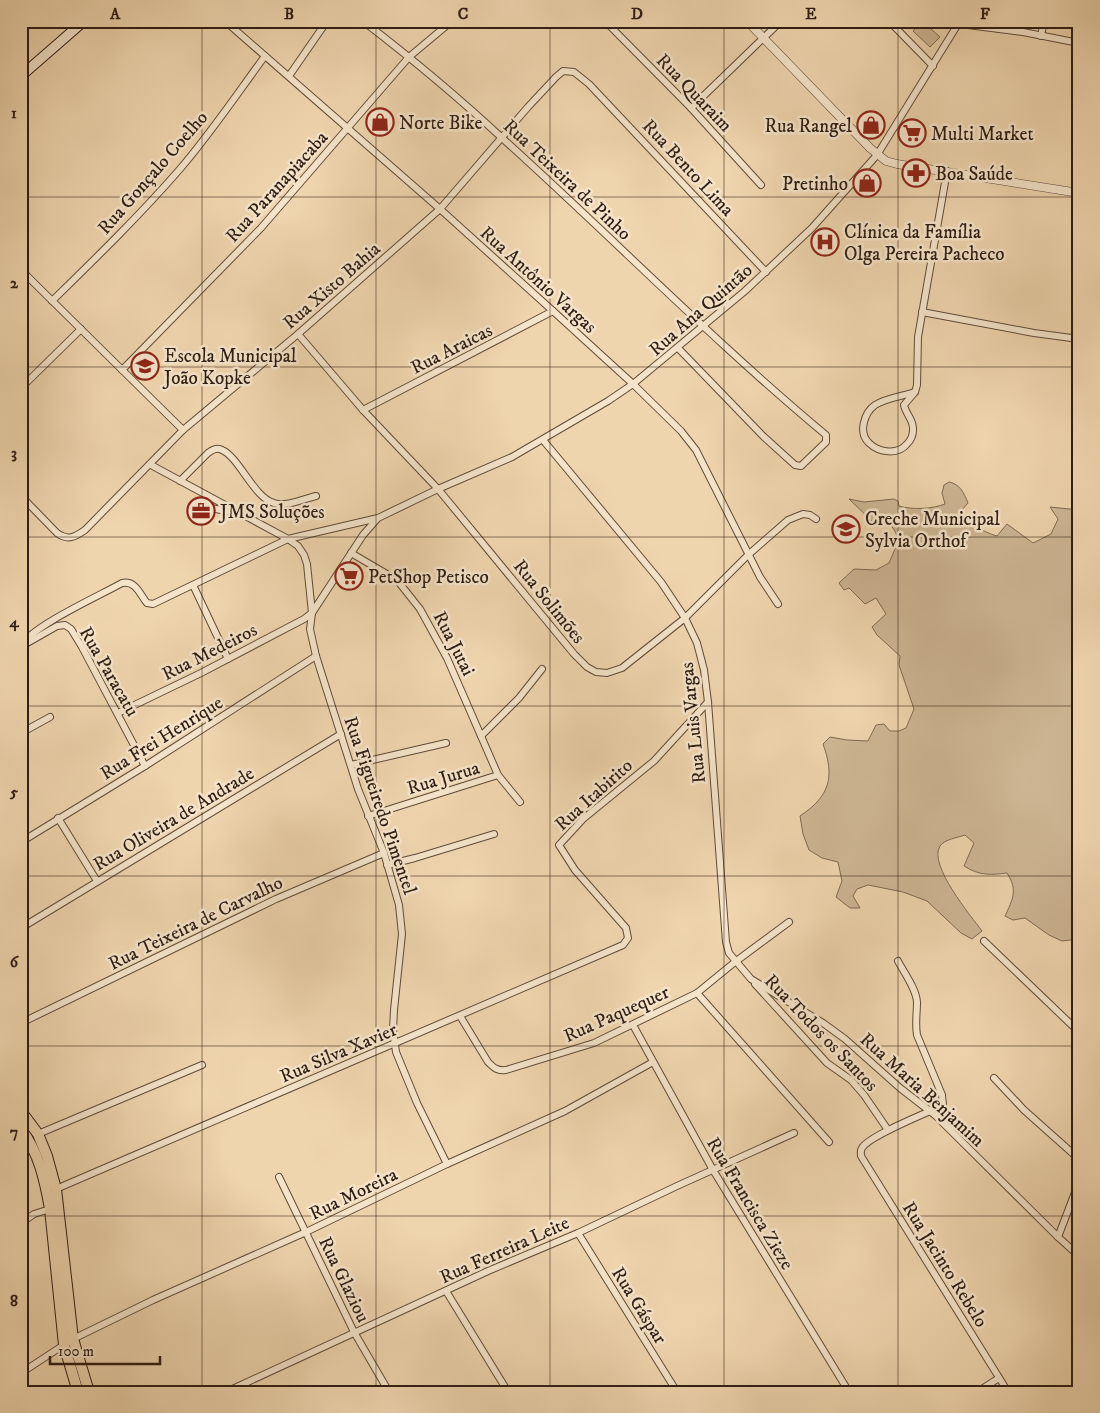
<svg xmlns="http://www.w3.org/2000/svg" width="1100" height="1413" font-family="'IM FELL DW Pica',serif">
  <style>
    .green { fill: #ceb694; stroke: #7e6a54 }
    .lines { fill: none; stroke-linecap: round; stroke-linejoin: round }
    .minor-casing { stroke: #5f4b3a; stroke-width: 8 }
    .tertiary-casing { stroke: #5f4b3a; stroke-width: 9 }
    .secondary-casing { stroke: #2f1d14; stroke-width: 11 }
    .primary-casing { stroke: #2f1d14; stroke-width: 12 }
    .minor { stroke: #f5e4ca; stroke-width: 6 }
    .tertiary { stroke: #f5e4ca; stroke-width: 8 }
    .secondary { stroke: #f5e4ca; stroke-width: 9 }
    .primary { stroke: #efd5ae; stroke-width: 10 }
    .grid { fill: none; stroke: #2f1d14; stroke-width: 1; stroke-opacity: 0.55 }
    .labels { text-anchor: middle; stroke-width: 5; stroke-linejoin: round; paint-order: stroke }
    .street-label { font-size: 19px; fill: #2f1d14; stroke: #f5e4ca }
    .poi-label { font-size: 19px; fill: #2f1d14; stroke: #f5e4ca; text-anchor: start }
    .neatline { fill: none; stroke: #2f1d14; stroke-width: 2 }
    .grid-label { font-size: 16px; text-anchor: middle; font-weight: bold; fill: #2f1d14 }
  </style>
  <rect width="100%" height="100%" fill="#efd5ae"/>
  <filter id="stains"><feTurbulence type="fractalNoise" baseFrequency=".004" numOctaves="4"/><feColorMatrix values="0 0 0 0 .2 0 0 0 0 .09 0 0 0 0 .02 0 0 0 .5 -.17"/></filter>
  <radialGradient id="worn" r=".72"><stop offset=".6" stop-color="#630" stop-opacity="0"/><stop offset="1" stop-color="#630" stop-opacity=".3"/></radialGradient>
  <g class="green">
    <polygon points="922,21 940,37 930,47 913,31"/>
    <path d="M949,482C960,484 964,493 968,503L961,511C970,523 982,532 997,536L1007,524L1033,543L1051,534L1058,519L1050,507L1079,510V939L1062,941L1049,935L1025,918L1013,920L1005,916C1013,899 1018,890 1007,873C990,875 980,876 964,866L974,843L965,835C957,838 945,839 940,846C928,865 971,916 982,931L972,939L961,933L927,901L903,892L868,885L857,889L853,896L860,908H850L836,897L842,881L838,862L822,858L809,850L803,834L800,816C830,796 835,777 823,744L830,737L847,740L868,741L876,725L884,724L890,731H899L906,728L914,709L899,665L900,656L877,635L872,627L886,614L876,598L865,604L849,588L844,590L839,583L854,569L876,570L889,563L898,542L896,533L891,525L873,522L849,499L864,502L894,499L898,501L899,506C913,510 932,509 945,504L942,493L944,485Z"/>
  </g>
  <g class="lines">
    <g class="minor-casing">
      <g id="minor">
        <polyline points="225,21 440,209 553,311 633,384 681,431 696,450 760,577 778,604"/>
        <path d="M363,21C411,58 458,97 502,138C611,236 713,341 826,435V442L801,466L795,465L763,436L678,348"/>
        <polyline points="605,21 691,108 761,185"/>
        <polyline points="889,21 933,66"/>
        <polyline points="937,21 1023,32 1079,43"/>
        <polyline points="1041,36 1044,21"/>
        <polyline points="289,76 327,21"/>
        <polyline points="691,108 781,21"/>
        <polyline points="21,270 183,430"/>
        <path d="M52,301C96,258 140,215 180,169C211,133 237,94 265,56"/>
        <polyline points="922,312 1034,333 1079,339"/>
        <polyline points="298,334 363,410 438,489 574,654 587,667 596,672 607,673 622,668 685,618 748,555 788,520 803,514 810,515 816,519"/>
        <polyline points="122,370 261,228 409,57 452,21"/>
        <polyline points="21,388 81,329"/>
        <path d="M915,392C903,396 886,398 875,405C864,413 858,433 869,443C879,453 898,455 907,444C911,440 913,436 913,430C914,420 906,415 904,405L915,392L917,385L918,337L947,171"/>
        <polyline points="363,410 553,311"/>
        <polyline points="543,440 661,582 685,618 697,643 704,670 708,702 726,942 729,953 751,979 823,1023 845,1039 900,1088 935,1115 1058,1237 1079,1256"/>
        <polyline points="151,465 288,539 298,546 304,555 307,564 312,613 310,629 316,656 358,789 384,853 399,905 402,934 394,1010 393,1030 396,1052 417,1103 447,1164"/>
        <path d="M180,481L208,453C212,450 217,447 222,450C239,457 254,498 274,503C287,507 303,499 316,496"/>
        <path d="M21,496L57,533C68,541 75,537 85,530L183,430L298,334L440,209L528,107L556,77L563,71L574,72L589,84L766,272"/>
        <polyline points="205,507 232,512"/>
        <polyline points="351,553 397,580 420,609 447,658 498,775 520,802"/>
        <polyline points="193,585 228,659"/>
        <path d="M21,646C32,626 99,596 122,583C136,580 140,595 147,603L153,604L288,539L378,518L438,489L512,457L608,401L633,384L745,291L812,228L877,155L958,24"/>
        <polyline points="22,646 57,626 65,625 71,629 82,647 145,766"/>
        <polyline points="118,713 201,673 304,619 312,613 363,535 377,519"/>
        <polyline points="21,733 50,717"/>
        <polyline points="481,736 519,698 542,669"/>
        <polyline points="351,765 446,743"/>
        <polyline points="368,816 498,775"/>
        <polyline points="58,818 97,881"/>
        <polyline points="21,842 145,766 316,656"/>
        <polyline points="387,865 415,858 494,834"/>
        <polyline points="21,928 341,734"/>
        <polyline points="984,941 1079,1032"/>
        <path d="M898,961C904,973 916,988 917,1002C917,1013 915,1024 917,1035L942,1095L943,1105L935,1115"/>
        <polyline points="755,984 827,1063 851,1080 864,1095 888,1130"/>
        <polyline points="697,993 829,1142"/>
        <path d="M460,1016L488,1062C494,1068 497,1071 506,1070L594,1043L697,993L735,962L789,922"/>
        <polyline points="21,1023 276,899 384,853"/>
        <polyline points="633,1025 713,1170 849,1392"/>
        <polyline points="994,1078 1024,1110 1079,1159"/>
        <path d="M930,1111C917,1117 868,1137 862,1148C860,1151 861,1152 861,1156L1008,1392"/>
        <polyline points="38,1134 202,1065"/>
        <polyline points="279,1177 354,1332 389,1392"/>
        <polyline points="56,1189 623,945 628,938 626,928 575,870 559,845 583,819 654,761 708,702"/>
        <polyline points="21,1223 34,1214 50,1209"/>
        <polyline points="578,1233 677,1392"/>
        <polyline points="1058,1237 1079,1182"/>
        <polyline points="446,1291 508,1392"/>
        <polyline points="21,1373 73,1339 153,1300 306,1232 447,1164 565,1111 653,1062"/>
        <polyline points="226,1392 488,1271 578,1233 677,1186 794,1133"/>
        <polyline points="977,1392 999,1378"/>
      </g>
    </g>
    <g class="tertiary-casing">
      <polyline id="tertiary" points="747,21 870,148 886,161 897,164 1079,193"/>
    </g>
    <g class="secondary-casing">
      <polyline id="secondary" points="21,76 84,21"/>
    </g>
    <g class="primary-casing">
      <g id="primary">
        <polyline points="21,1111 38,1134 47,1156 56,1189 73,1339 89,1392"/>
        <path d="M21,1129C39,1153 45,1180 50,1209L64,1345L78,1392"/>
      </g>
    </g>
    <use href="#minor" class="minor"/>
    <use href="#tertiary" class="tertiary"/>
    <use href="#secondary" class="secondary"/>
    <use href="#primary" class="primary"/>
  </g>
  <path class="grid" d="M202,21V1392M376,21V1392M550,21V1392M724,21V1392M898,21V1392M21,197H1079M21,367H1079M21,537H1079M21,706H1079M21,876H1079M21,1046H1079M21,1216H1079"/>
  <defs>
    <g id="shop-ring" transform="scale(1.4375)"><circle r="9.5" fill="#f5e4ca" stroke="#8f2418" stroke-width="1.5"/><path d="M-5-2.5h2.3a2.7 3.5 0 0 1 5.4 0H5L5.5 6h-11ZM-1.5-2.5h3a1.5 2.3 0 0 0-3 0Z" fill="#8f2418"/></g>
    <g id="supermarket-ring" transform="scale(1.4375)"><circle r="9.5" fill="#f5e4ca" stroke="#8f2418" stroke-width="1.5"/><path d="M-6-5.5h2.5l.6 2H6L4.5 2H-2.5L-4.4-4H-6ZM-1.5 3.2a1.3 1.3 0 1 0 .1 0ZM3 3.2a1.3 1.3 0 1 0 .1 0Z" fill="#8f2418"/></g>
    <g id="pharmacy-ring" transform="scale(1.4375)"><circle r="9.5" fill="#f5e4ca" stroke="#8f2418" stroke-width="1.5"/><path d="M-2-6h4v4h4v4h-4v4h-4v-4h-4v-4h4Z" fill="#8f2418"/></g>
    <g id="hospital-ring" transform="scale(1.4375)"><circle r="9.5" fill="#f5e4ca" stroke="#8f2418" stroke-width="1.5"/><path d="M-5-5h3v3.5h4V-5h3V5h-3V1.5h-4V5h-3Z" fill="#8f2418"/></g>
    <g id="school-ring" transform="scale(1.4375)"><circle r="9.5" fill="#f5e4ca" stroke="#8f2418" stroke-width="1.5"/><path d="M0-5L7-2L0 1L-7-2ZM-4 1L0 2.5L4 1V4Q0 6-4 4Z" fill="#8f2418"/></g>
    <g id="office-ring" transform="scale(1.4375)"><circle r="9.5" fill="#f5e4ca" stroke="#8f2418" stroke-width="1.5"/><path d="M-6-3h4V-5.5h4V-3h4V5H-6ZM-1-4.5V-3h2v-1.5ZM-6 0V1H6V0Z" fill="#8f2418"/></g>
  </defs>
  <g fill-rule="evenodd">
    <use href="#shop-ring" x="380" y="122"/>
    <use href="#shop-ring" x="871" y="125"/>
    <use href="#supermarket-ring" x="912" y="133"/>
    <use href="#pharmacy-ring" x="916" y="173"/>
    <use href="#shop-ring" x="867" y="183"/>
    <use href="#hospital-ring" x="825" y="242"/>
    <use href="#school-ring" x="145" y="366"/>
    <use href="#office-ring" x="201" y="511"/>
    <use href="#school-ring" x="846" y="529"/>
    <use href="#supermarket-ring" x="349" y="576"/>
  </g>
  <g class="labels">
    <g class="street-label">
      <text transform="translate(695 92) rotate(46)" y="7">Rua Quaraim</text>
      <text transform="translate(689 167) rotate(47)" y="7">Rua Bento Lima</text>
      <text transform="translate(152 172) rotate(-49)" y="7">Rua Gonçalo Coelho</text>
      <text transform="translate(568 179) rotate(43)" y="7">Rua Teixeira de Pinho</text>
      <text transform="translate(276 186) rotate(-48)" y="7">Rua Paranapiacaba</text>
      <text transform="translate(539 279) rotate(42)" y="7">Rua Antônio Vargas</text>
      <text transform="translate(331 285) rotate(-41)" y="7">Rua Xisto Bahia</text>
      <text transform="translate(700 309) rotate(-41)" y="7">Rua Ana Quintão</text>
      <text transform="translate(451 348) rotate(-27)" y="7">Rua Araicas</text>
      <text transform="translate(550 601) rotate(51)" y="7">Rua Solimões</text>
      <text transform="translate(455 643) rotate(63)" y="7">Rua Jutai</text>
      <text transform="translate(209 651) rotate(-27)" y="7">Rua Medeiros</text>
      <text transform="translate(110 671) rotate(60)" y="7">Rua Paracatu</text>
      <text transform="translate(692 723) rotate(-96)" y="7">Rua Luis Vargas</text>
      <text transform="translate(161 737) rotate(-32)" y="7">Rua Frei Henrique</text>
      <text transform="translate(443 777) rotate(-17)" y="7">Rua Jurua</text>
      <text transform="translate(593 794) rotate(-42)" y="7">Rua Itabirito</text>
      <text transform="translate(381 805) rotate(71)" y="7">Rua Figueiredo Pimentel</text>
      <text transform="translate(173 818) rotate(-31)" y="7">Rua Oliveira de Andrade</text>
      <text transform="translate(195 922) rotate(-26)" y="7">Rua Teixeira de Carvalho</text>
      <text transform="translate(616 1013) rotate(-24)" y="7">Rua Paquequer</text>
      <text transform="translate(822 1032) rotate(46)" y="7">Rua Todos os Santos</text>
      <text transform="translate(338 1052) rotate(-23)" y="7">Rua Silva Xavier</text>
      <text transform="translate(923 1089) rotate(42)" y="7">Rua Maria Benjamim</text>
      <text transform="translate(353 1193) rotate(-26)" y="7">Rua Moreira</text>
      <text transform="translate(751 1203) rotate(59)" y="7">Rua Francisca Zieze</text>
      <text transform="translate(504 1249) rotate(-24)" y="7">Rua Ferreira Leite</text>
      <text transform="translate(946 1264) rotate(58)" y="7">Rua Jacinto Rebelo</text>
      <text transform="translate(345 1279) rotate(64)" y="7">Rua Glaziou</text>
      <text transform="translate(640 1305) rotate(58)" y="7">Rua Gáspar</text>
    </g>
    <g class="poi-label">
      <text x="399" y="129">Norte Bike</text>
      <text x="852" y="132" text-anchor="end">Rua Rangel</text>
      <text x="931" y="140">Multi Market</text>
      <text x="935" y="180">Boa Saúde</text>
      <text x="848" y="190" text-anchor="end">Pretinho</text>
      <text x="844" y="238">Clínica da Família<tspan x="844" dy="22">Olga Pereira Pacheco</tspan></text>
      <text x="164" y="362">Escola Municipal<tspan x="164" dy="22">João Kopke</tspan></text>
      <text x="220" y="518">JMS Soluções</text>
      <text x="865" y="525">Creche Municipal<tspan x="865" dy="22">Sylvia Orthof</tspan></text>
      <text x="368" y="583">PetShop Petisco</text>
    </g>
  </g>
  <rect width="1100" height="1413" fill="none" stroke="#efd5ae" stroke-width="55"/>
  <path d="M50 1356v8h110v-8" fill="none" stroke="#2f1d14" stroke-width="2.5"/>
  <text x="58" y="1356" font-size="15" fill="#2f1d14" stroke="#f5e4ca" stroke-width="4" paint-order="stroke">100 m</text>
  <rect x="28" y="28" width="1044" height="1358" class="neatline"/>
  <g class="grid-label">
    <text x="115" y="19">A</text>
    <text x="289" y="19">B</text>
    <text x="463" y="19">C</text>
    <text x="637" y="19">D</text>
    <text x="811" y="19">E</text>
    <text x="985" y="19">F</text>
    <text x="14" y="118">1</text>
    <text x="14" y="288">2</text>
    <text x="14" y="458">3</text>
    <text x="14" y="627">4</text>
    <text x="14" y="797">5</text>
    <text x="14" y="967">6</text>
    <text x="14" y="1137">7</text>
    <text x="14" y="1306">8</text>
  </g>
  <rect width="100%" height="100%" filter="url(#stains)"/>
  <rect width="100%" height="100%" fill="url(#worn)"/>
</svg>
